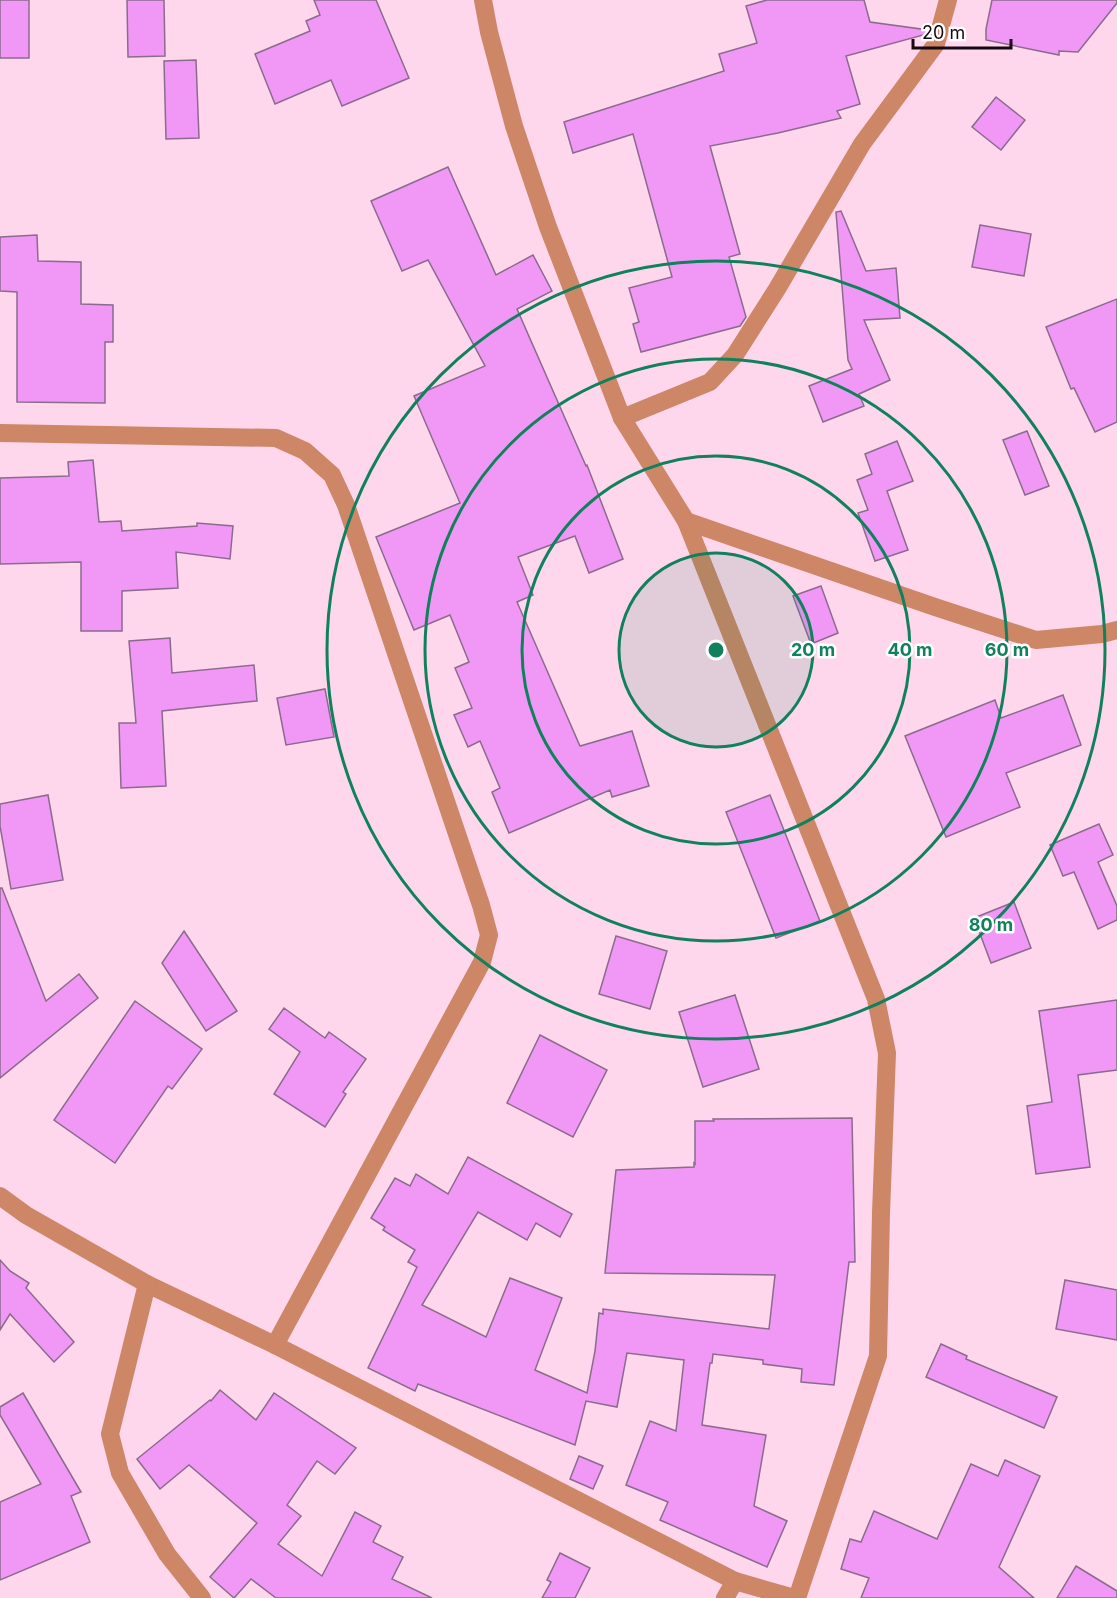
<svg xmlns="http://www.w3.org/2000/svg" width="1117" height="1598" font-family="Inter,sans-serif">
  <style>
    .building { fill: #f198f6; stroke: #8b6b8d; stroke-width: 1.5 }
    .lines { fill: none; stroke-linecap: round; stroke-linejoin: round }
    .street { stroke: #cd8666; stroke-width: 18 }
    .ring { fill: none; stroke: #11805c; stroke-width: 3 }
    .centre { fill: #11805c; stroke: #fff; stroke-width: 3 }
    .ring-label { font-size: 18px; text-anchor: middle; font-weight: bold; fill: #11805c; stroke: #fff; stroke-width: 5; stroke-linejoin: round; paint-order: stroke }
  </style>
  <rect width="100%" height="100%" fill="#fed7ec"/>
  <g class="building">
    <rect x="0" y="0" width="29" height="58"/>
    <polygon points="127,0 164,0 165,56 128,57"/>
    <polygon points="314,0 376,0 409,78 342,106 331,80 275,104 255,54 310,31 306,21 320,15"/>
    <polygon points="767,0 864,0 870,22 928,30 927,34 846,56 860,104 837,111 841,118 778,133 710,146 740,254 729,257 746,317 740,326 641,352 633,324 639,322 629,288 672,277 633,134 573,153 564,122 724,71 719,54 757,43 746,6"/>
    <polygon points="992,0 1117,0 1117,3 1078,52 1059,51 1059,55 986,40 986,29"/>
    <polygon points="196,60 199,138 166,139 164,61"/>
    <polygon points="996,97 1025,120 1001,150 972,127"/>
    <polygon points="448,167 496,275 533,255 552,291 517,309 586,466 587,465 623,559 589,573 575,536 518,557 533,595 517,602 580,746 632,731 649,786 612,797 610,790 509,833 492,792 500,788 480,741 468,747 454,715 472,708 455,668 469,662 450,615 414,630 376,537 460,503 414,396 485,366 428,260 402,271 371,201"/>
    <polygon points="841,211 866,271 896,268 900,318 864,320 890,380 859,394 864,406 823,422 809,386 852,369 848,360 836,212"/>
    <polygon points="980,225 1031,234 1024,276 972,267"/>
    <polygon points="37,235 38,261 81,262 81,304 113,305 113,342 105,342 105,403 17,402 17,292 0,291 0,237"/>
    <polygon points="1117,299 1117,422 1095,432 1074,388 1071,389 1046,327"/>
    <polygon points="1027,431 1049,486 1025,495 1003,440"/>
    <polygon points="897,441 913,481 887,491 908,550 875,561 858,513 868,510 857,480 872,474 865,454"/>
    <polygon points="93,460 99,522 121,521 122,531 197,526 197,523 233,526 230,559 176,552 178,588 122,591 122,631 81,631 81,562 0,564 0,478 69,476 68,462"/>
    <polygon points="821,586 838,633 811,644 793,596"/>
    <polygon points="170,638 172,673 254,665 257,701 162,711 166,786 121,788 119,723 136,723 129,641"/>
    <polygon points="325,689 334,737 286,745 277,698"/>
    <polygon points="1063,695 1081,745 1006,773 1020,807 946,837 905,736 995,700 1001,718"/>
    <polygon points="48,795 63,880 11,889 0,826 0,804"/>
    <polygon points="770,795 820,921 776,938 726,812"/>
    <polygon points="1099,824 1113,855 1098,862 1117,906 1117,920 1098,929 1074,872 1063,876 1050,845"/>
    <polygon points="0,888 2,888 46,1001 79,974 98,998 0,1078"/>
    <polygon points="1014,902 1031,948 991,963 974,918"/>
    <polygon points="184,931 237,1011 206,1031 162,963"/>
    <polygon points="616,936 667,951 650,1009 599,994"/>
    <polygon points="735,995 759,1069 703,1087 679,1012"/>
    <polygon points="1117,1000 1117,1070 1078,1075 1090,1167 1036,1174 1027,1106 1052,1102 1039,1011"/>
    <polygon points="135,1001 202,1049 172,1089 168,1086 115,1163 54,1120"/>
    <polygon points="284,1008 325,1038 329,1032 366,1059 343,1092 346,1094 325,1127 274,1094 300,1052 269,1029"/>
    <polygon points="540,1035 607,1070 573,1137 507,1103"/>
    <polygon points="852,1118 855,1262 849,1262 834,1385 801,1382 802,1369 763,1364 763,1360 713,1354 712,1363 710,1363 702,1425 766,1435 754,1506 787,1521 767,1567 660,1520 668,1502 626,1485 650,1421 676,1431 684,1360 627,1353 617,1407 586,1401 575,1445 418,1384 415,1391 368,1368 417,1267 408,1262 415,1250 383,1230 385,1227 371,1218 395,1178 410,1186 416,1174 448,1194 468,1157 572,1214 560,1237 536,1223 527,1240 478,1212 422,1305 486,1337 510,1278 562,1298 535,1370 587,1393 595,1351 599,1313 603,1314 603,1309 769,1329 775,1275 605,1273 616,1170 694,1167 694,1163 695,1164 695,1121 714,1121 713,1119"/>
    <polygon points="0,1260 10,1271 29,1283 26,1288 74,1342 54,1362 10,1314 0,1330"/>
    <polygon points="1065,1280 1117,1290 1117,1340 1056,1329"/>
    <polygon points="941,1344 967,1356 966,1359 1057,1397 1044,1428 926,1377"/>
    <polygon points="220,1390 256,1420 274,1393 356,1448 335,1474 317,1461 287,1505 301,1516 278,1544 322,1576 355,1512 381,1526 373,1542 403,1557 392,1579 432,1598 276,1598 251,1579 234,1598 210,1577 257,1523 189,1465 160,1489 137,1459 210,1400 211,1401"/>
    <polygon points="23,1393 81,1492 71,1496 90,1542 0,1580 0,1502 41,1484 0,1415 0,1407"/>
    <polygon points="579,1456 603,1466 593,1489 570,1479"/>
    <polygon points="1005,1460 1040,1476 999,1567 1034,1598 861,1598 869,1578 841,1569 850,1539 861,1542 874,1511 937,1539 971,1464 998,1476"/>
    <polygon points="560,1553 590,1568 575,1598 542,1598 551,1582 547,1580"/>
    <polygon points="1076,1566 1117,1591 1117,1598 1057,1598"/>
  </g>
  <g class="lines">
    <g class="street">
      <polyline points="483,0 489,32 514,126 548,227 622,418 686,521 876,999 887,1053 881,1213 878,1356 797,1598"/>
      <polyline points="622,418 710,382 735,355 777,289 862,144 936,44 948,0"/>
      <polyline points="0,433 276,438 305,451 332,475 346,505 481,905 489,935 482,962 275,1345"/>
      <polyline points="686,521 935,607 1036,640 1102,634 1117,630"/>
      <polyline points="0,1196 26,1215 147,1284 275,1345 735,1581 794,1598"/>
      <polyline points="147,1284 110,1434 120,1473 167,1554 202,1598"/>
      <polyline points="725,1598 735,1581"/>
    </g>
  </g>
  <circle cx="716" cy="650" r="97" fill="#11805c" fill-opacity=".12"/>
  <g class="ring">
    <circle cx="716" cy="650" r="97"/>
    <circle cx="716" cy="650" r="194"/>
    <circle cx="716" cy="650" r="291"/>
    <circle cx="716" cy="650" r="389"/>
  </g>
  <circle cx="716" cy="650" r="9" class="centre"/>
  <g class="ring-label">
    <text x="813" y="656">20 m</text>
    <text x="910" y="656">40 m</text>
    <text x="1007" y="656">60 m</text>
    <text x="991" y="931">80 m</text>
  </g>
  <path d="M913 39v9h98v-9" fill="none" stroke="#170811" stroke-width="3"/>
  <text x="922" y="39" font-size="18" fill="#170811" stroke="#ffffff" stroke-width="4.5" paint-order="stroke">20 m</text>
</svg>
